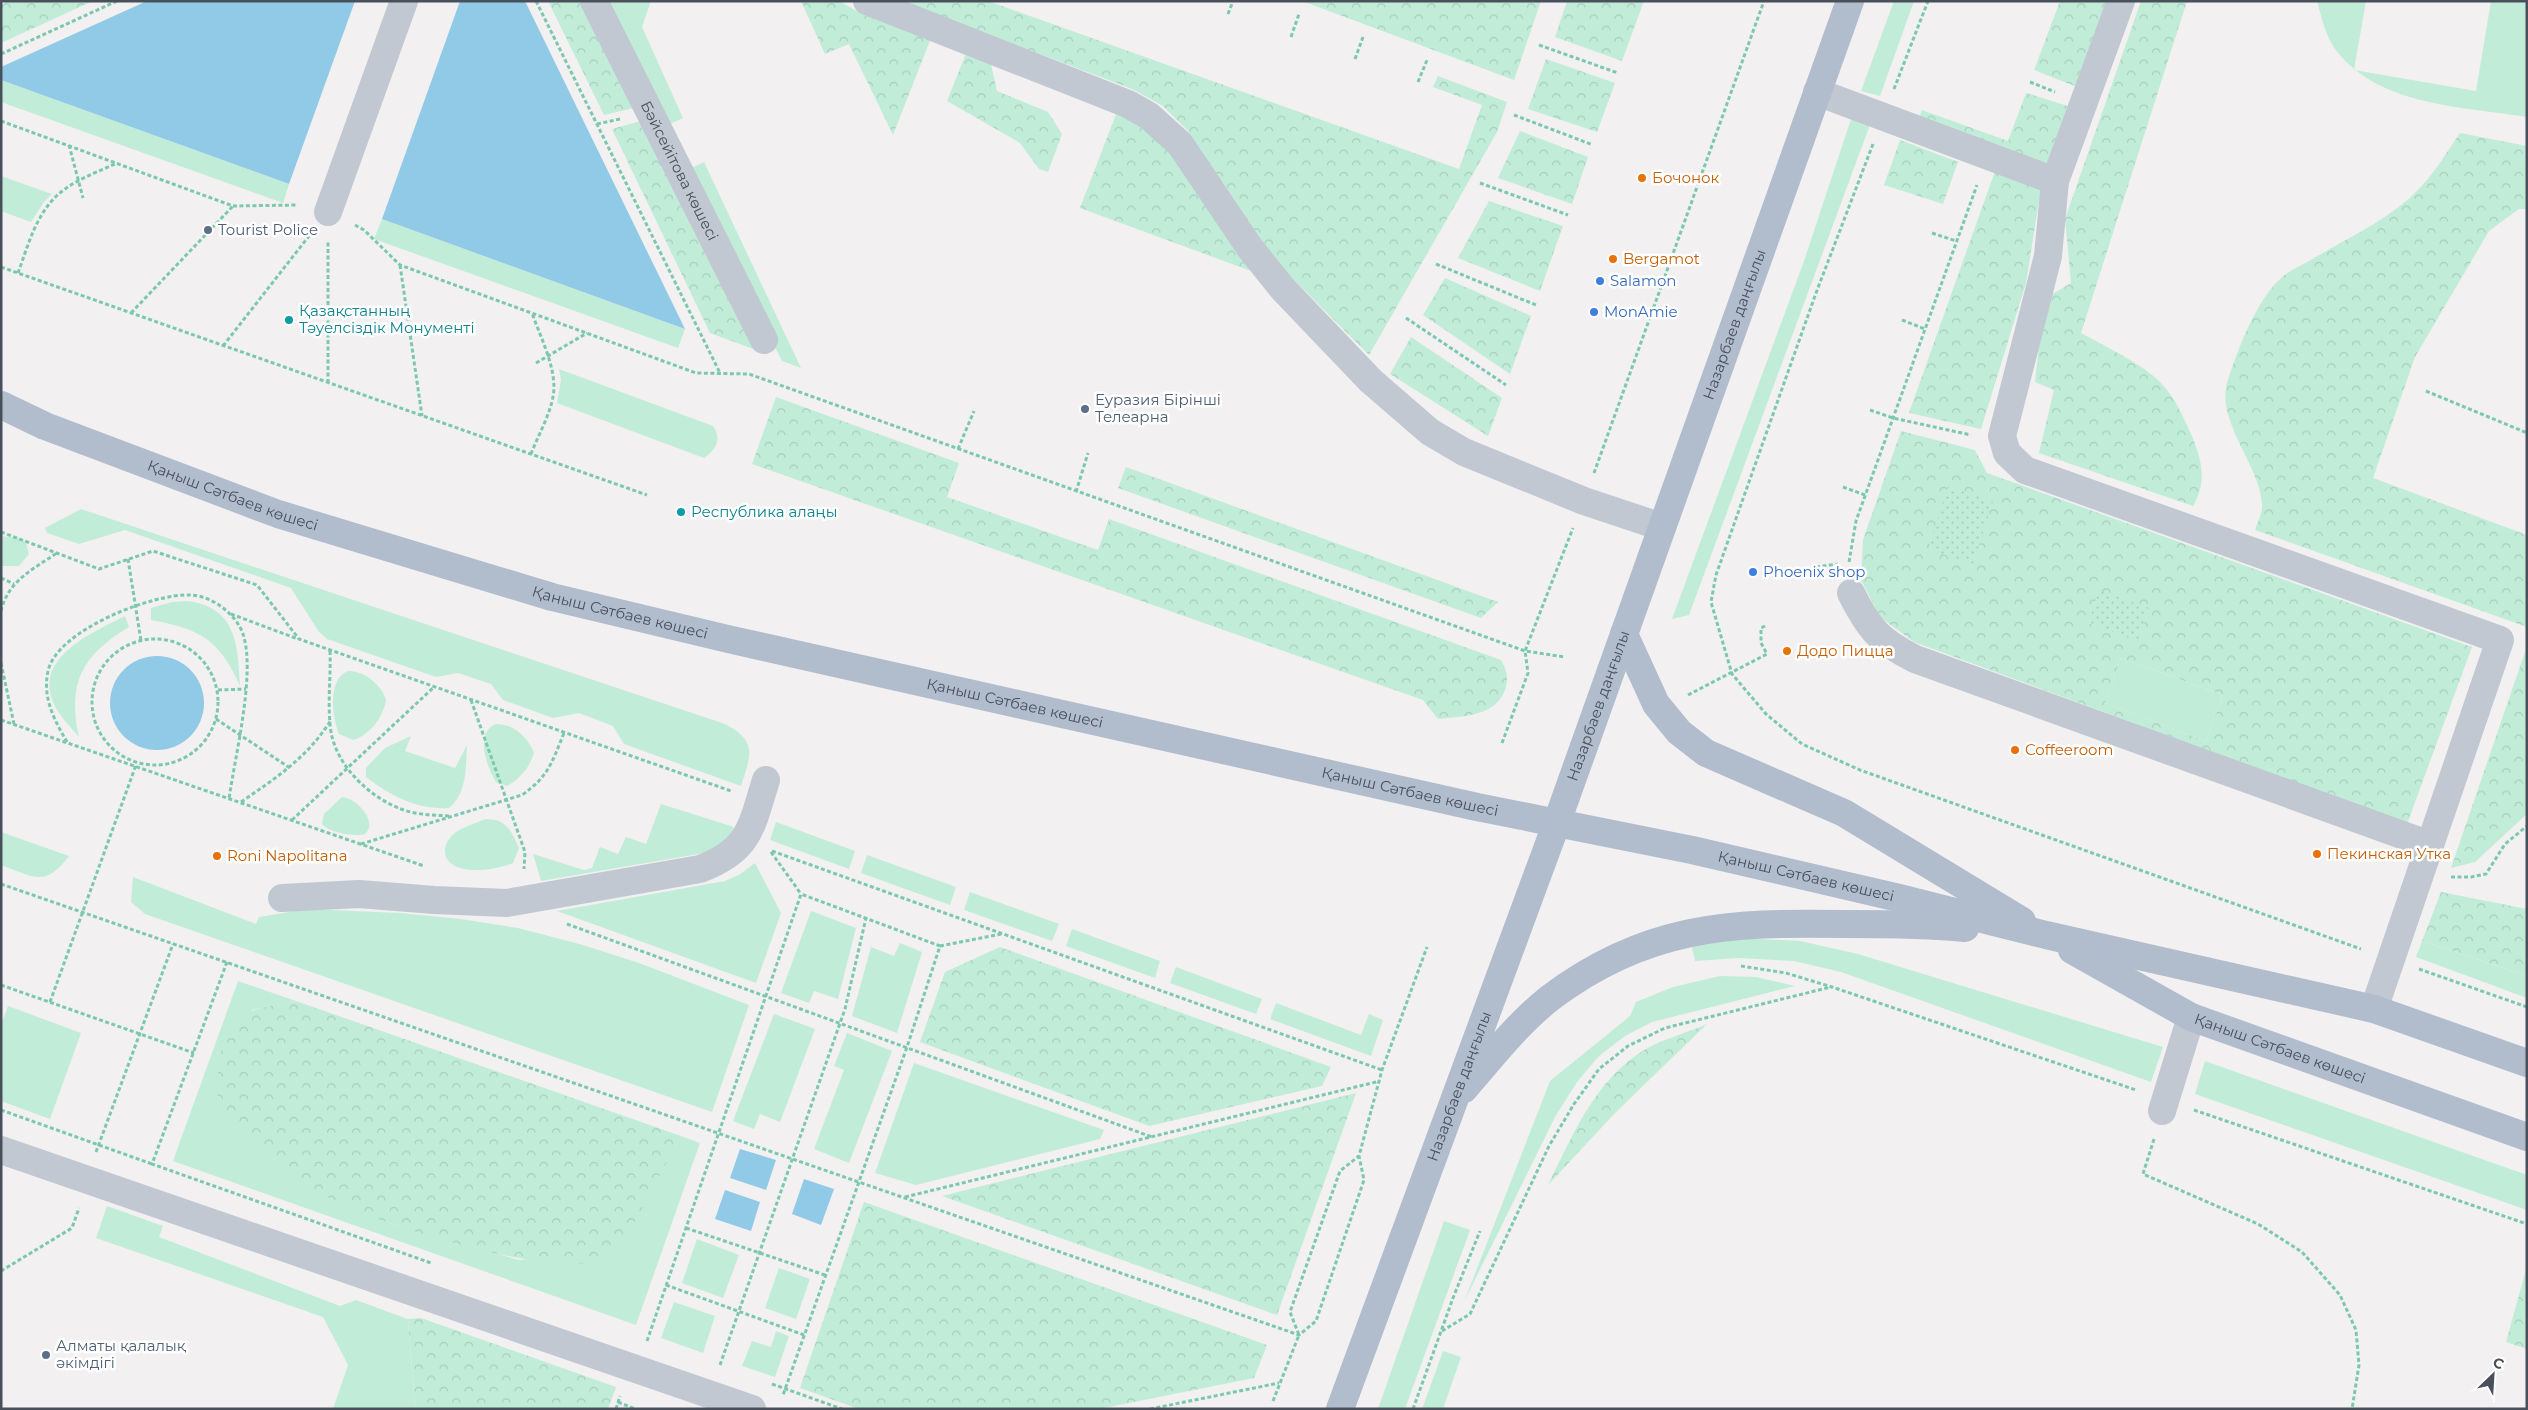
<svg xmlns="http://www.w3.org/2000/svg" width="2528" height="1410" font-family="Montserrat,sans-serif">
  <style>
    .grass { fill: #c1edd8 }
    .forest { fill: url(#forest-crowns); fill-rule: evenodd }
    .park { fill: url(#park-dots) }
    .water { fill: #91cae7 }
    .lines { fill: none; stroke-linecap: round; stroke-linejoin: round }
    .path { stroke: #7bc9ad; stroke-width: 3; stroke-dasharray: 4 2.5; stroke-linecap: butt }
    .minor { stroke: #c1c8d1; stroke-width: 28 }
    .major { stroke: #b1bccd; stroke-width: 28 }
    .food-dot { fill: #e8710a; stroke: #fff; stroke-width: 2 }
    .service-dot { fill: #5c6f8a; stroke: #fff; stroke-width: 2 }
    .shop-dot { fill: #3f7fe0; stroke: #fff; stroke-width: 2 }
    .culture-dot { fill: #0f9aa8; stroke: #fff; stroke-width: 2 }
    .labels { text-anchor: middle; stroke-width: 5; stroke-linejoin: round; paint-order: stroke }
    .street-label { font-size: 15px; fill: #49505c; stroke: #fff }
    .food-label { font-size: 15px; fill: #c56008; stroke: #fff; text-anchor: start }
    .service-label { font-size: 15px; fill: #4e5e75; stroke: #fff; text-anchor: start }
    .shop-label { font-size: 15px; fill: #366cbe; stroke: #fff; text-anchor: start }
    .culture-label { font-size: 15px; fill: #0d838f; stroke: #fff; text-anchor: start }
  </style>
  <defs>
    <pattern id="forest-crowns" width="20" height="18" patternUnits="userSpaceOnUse" patternTransform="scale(1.25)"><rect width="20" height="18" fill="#c1edd8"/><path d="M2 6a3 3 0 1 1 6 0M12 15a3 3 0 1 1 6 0" fill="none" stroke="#a7cdbc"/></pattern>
    <pattern id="park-dots" width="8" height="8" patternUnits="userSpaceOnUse" patternTransform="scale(1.25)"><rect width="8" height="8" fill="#c1edd8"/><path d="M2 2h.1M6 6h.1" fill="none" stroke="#a7cdbc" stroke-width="1.8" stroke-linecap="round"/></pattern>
  </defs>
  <rect width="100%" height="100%" fill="#f2f0f0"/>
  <g class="grass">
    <polygon points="609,1 651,1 642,27 683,118 668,125"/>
    <polygon points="1894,1 1914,1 1880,96 1861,91"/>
    <path d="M2317,1H2366L2354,70L2476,91L2491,1H2527V117C2465,107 2382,106 2339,54C2326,39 2322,19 2317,1Z"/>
    <polygon points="1,80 289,184 283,203 1,102"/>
    <polygon points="1852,116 1871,122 1689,615 1672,619 1804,261"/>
    <polygon points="704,162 801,368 782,361 687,170"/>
    <polygon points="1,176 52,194 44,202 31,222 1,211"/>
    <polygon points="382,219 685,329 678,348 374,239"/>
    <path d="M559,369L713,426C722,439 716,450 704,458L557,403L561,380Z"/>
    <path d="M81,509L725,724C758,741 751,755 741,786L624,744L613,726L579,713L553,718L503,700L491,684L458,673L436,677L327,639L319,632L291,588L125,530L79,544L47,533L45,528Z"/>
    <polygon points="1,536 18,538 26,542 29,554 19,566 1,566"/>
    <path d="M186,601C236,606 238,644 240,686C219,639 200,629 151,620V608L172,602Z"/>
    <path d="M125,616L129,627C82,655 67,683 79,737C71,727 61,718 55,706C31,658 92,633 125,616Z"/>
    <polygon points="2121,658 2223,695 2206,741 2105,703"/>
    <path d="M348,671C363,670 382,685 386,700C383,717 370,735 353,740L339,734C332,716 327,680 348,671Z"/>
    <path d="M496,724C514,724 526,736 534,752C531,766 520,779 507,786L496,782C487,768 474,732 496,724Z"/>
    <path d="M411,736L405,751L455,768L467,745C466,766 467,794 449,808C417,810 391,796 366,777V768L385,748Z"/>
    <path d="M342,797C356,798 379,822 365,834C355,837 329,833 322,824L324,814Z"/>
    <polygon points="661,804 734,827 730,837 710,852 541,881 533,854 584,870 592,868 600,847 618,854 626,837 646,844"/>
    <path d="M486,819C507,819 511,831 519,848L513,863C501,868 477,872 464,869C438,864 440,840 461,829C469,825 478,822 486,819Z"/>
    <polygon points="776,822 855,851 849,869 770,840"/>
    <path d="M1,832L69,856C45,888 34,877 1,865Z"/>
    <polygon points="867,855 956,887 950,905 861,873"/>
    <polygon points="755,863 781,913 756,983 557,911 725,881 739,875"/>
    <polygon points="133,877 256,924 259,917 308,909 400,913 461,919 518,928 583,945 639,963 749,1005 712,1112 145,914 131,902"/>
    <polygon points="970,892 1059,924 1052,941 964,910"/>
    <polygon points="811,911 856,928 838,999 814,991 809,1003 781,993"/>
    <polygon points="1072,929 1160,961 1155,978 1066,946"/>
    <polygon points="1742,938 1800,941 1858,954 2163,1047 2151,1082 1841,972 1794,961 1738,958 1695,961 1691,944"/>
    <polygon points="2422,941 2527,976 2527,998 2416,957"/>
    <polygon points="900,943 922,952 897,1033 852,1016 871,947 894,956"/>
    <polygon points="1176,967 1262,999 1256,1014 1170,983"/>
    <polygon points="1720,976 1756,977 1795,986 1652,1022 1625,1036 1599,1056 1577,1082 1555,1117 1464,1302 1550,1081 1630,1016 1636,1002 1673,987"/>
    <polygon points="238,981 296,1001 252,1010 254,1145 326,1196 392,1224 519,1260 613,1254 625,1238 681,1136 700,1143 636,1325 173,1161"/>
    <polygon points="1276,1003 1361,1035 1369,1014 1383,1020 1371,1056 1270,1019"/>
    <polygon points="8,1006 81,1033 50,1119 1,1101 1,1025"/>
    <polygon points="774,1014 815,1029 780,1122 760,1114 754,1129 733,1121"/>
    <polygon points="847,1033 892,1051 849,1163 814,1149 844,1070 834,1066"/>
    <polygon points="2205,1061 2527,1175 2527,1210 2195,1094"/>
    <polygon points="914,1063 1104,1130 1100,1139 916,1185 875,1173"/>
    <polygon points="107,1206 163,1226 159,1237 340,1306 356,1300 408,1319 415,1409 333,1409 348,1365 323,1317 96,1238"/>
    <polygon points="1444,1221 1470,1230 1405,1409 1378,1409"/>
    <polygon points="697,1239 739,1255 723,1298 682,1283"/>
    <polygon points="779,1268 810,1279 796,1319 765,1308"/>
    <polygon points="674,1302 715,1316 703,1353 661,1338"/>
    <polygon points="776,1331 789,1336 775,1377 742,1366 752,1341 771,1347"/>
    <polygon points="1443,1351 1461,1357 1443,1409 1422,1409"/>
  </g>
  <g class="forest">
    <polygon points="9,1 93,1 1,43 1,5"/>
    <polygon points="548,1 579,1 634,108 604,115"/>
    <polygon points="801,1 839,1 855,10 931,38 893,135 849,44 825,54"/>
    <polygon points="900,1 988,1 1459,169 1482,105 1433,87 1438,76 1507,102 1497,132 1369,355 1276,262 1187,130 1163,106 1132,89"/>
    <polygon points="1302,1 1541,1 1514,80"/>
    <polygon points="1567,1 1644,1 1622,61 1555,37"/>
    <polygon points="2060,1 2109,1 2077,87 2034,70"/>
    <path d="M2141,1H2187L2081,333C2103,345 2139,363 2157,379C2171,392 2178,406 2186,423C2199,451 2210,477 2193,506L2039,453L2054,390L2035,382L2044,299L2071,283L2065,219Z"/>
    <polygon points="967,51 990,60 997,91 1048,112 1062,134 1048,172 1039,169 1020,143 947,101"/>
    <polygon points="1546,59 1615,83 1597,132 1528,109"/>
    <polygon points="2026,93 2068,106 2044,171 1918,120 1922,110 2008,141"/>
    <path d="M1118,109C1180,144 1213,213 1251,271L1080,208Z"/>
    <polygon points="641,121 756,350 710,333 612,129"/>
    <polygon points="1520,131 1588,157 1572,204 1498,178"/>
    <path d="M2460,133L2527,146V209H2519L2489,231L2415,357L2373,478L2527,535V627L2255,530C2257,523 2263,512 2262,505C2261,467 2216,421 2227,383C2237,351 2256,301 2280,279C2288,271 2300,266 2309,261C2344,240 2386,221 2415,193C2433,176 2446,153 2460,133Z"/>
    <polygon points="1900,140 1958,162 1943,204 1884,185"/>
    <polygon points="1995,171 2041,188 2026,283 1981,429 1909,413"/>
    <polygon points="1489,201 1563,226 1540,291 1458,258"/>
    <polygon points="1445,278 1531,316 1510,374 1423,315"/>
    <polygon points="1411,337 1502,398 1488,436 1390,374"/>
    <path d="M776,397L959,463L947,497L1098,550L1109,519L1501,660C1507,671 1509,678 1505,690C1495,717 1463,716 1438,719L1423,700L752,464Z"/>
    <path d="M1901,431L1975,450L1987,473L2472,647L2407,824L1914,642L1880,617L1861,580L1863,540ZM2121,658L2223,695L2206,741L2105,703Z"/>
    <polygon points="1126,467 1498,602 1481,618 1118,488"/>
    <polygon points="2527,646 2527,814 2475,862 2451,868"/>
    <polygon points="2441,892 2527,909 2527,976 2422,941"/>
    <polygon points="1000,947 1331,1067 1322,1086 1149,1126 920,1042 945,972"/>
    <path d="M296,1001L681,1136C667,1163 652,1189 638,1216C631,1228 624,1244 613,1254C574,1289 368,1221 325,1196C302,1182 238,1138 225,1116C214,1098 217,1078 220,1057C227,1009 255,1009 296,1001Z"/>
    <path d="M1707,1024L1615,1113L1548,1185C1573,1135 1594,1081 1644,1050C1663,1039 1687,1033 1707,1024Z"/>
    <polygon points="1356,1093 1277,1315 942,1196"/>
    <polygon points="864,1202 1267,1345 1254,1378 1099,1409 859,1409 800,1388"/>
    <polygon points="2527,1266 2527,1349 2506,1342"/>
    <polygon points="421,1318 616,1387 608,1409 415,1409 408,1319"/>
  </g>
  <g class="park">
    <polygon points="1948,486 1993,501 1973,564 1928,549"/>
    <polygon points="2099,590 2149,608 2138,641 2088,623"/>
  </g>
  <g class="water">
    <polygon points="147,1 355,1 289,184 1,80 1,67"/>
    <polygon points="460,1 525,1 685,329 382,219"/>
    <circle cx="157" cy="703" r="47"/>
    <polygon points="740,1149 776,1160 766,1190 730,1178"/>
    <polygon points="804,1179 834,1189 821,1225 792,1214"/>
    <polygon points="725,1190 760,1202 751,1231 715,1219"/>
  </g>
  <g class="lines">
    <g class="path">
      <polyline points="536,1 720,373"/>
      <polyline points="1228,14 1233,1"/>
      <polyline points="1291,37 1299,14"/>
      <polyline points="1539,45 1618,73"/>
      <polyline points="1,54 117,1"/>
      <polyline points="1355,59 1363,37"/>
      <polyline points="1418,82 1427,60"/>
      <polyline points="2030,82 2055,92"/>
      <polyline points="1894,89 1928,1"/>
      <polyline points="1514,115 1593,145"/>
      <polyline points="1,121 233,206 298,205"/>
      <polyline points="597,124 620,119"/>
      <polyline points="1873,144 1816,293 1716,575 1711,602 1732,674 1766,714 1802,744 1860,770 2361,949"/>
      <polyline points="69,145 83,198"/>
      <polyline points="1480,183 1568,215"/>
      <polyline points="355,225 364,230 400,265 696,373 749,374 1525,651 1565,657"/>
      <polyline points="1932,233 1956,241"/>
      <polyline points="1436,264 1536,305"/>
      <polyline points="400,265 422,416"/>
      <polyline points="1,267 647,495"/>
      <path d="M18,273C29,243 37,209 65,189C80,178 100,171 117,163"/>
      <polyline points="131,313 233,206"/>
      <polyline points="1406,318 1506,385"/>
      <polyline points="1902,320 1925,329"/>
      <polyline points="223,346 309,236"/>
      <polyline points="536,363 587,333"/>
      <polyline points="328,383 328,241"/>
      <polyline points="2426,391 2527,433"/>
      <polyline points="1870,410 1893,418 1971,435"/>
      <polyline points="958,449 974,411"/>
      <path d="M531,454C539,433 553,410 554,388C554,363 540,336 532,313"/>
      <polyline points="1594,473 1764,1"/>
      <polyline points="1843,487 1865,495"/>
      <polyline points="1076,492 1088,453"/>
      <polyline points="1,532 99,569 153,551 257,585 299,639 731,791"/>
      <polyline points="128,559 141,641"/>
      <polyline points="1849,562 1856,521 1977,185"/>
      <polyline points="1816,567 1838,564"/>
      <polyline points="1,578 14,584"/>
      <path d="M1,611C8,581 33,569 57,553"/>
      <polyline points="231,614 298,639"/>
      <circle cx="155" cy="702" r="63"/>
      <path d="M330,651C331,677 327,706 331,732C337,766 369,797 401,809C416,815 434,815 450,816"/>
      <polyline points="1,663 14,724"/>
      <polyline points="218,690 246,689"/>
      <polyline points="1688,695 1767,654 1761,643 1761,628 1765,626"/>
      <polyline points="471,700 525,852 524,869"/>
      <polyline points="216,719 290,768"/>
      <polyline points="1,720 424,866"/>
      <path d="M67,742C55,721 42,698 48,671C57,630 153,593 191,595C212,596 236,614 243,634C256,673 235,756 229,799"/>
      <polyline points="1502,743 1528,673 1525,651 1573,528"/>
      <path d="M241,802C276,778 308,757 331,720"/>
      <polyline points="292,820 434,687"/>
      <path d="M361,844L522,795C549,776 552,762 564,733"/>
      <polyline points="772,851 1382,1070"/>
      <polyline points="771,852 801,894"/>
      <polyline points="2451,877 2471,877 2486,874 2505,844 2527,826"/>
      <polyline points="1,884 1299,1335 1316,1321 1364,1180 1359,1156 1382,1070 1427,947"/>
      <polyline points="567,924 1152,1137"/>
      <polyline points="940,946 1001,934"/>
      <polyline points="227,962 152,1164 431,1263"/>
      <polyline points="1741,966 1786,973 1832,987 2136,1090"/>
      <polyline points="2419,969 2527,1007"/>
      <polyline points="1,985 194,1053"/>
      <polyline points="50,1002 136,765"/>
      <polyline points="1,1110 152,1164"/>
      <polyline points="2194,1110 2527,1224"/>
      <polyline points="2154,1139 2143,1174 2258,1224 2302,1252 2340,1295 2356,1330 2359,1365 2352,1409"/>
      <polyline points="96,1152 173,944"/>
      <polyline points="905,1197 1380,1081"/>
      <polyline points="686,1228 825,1275"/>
      <polyline points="1,1271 72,1228 79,1208"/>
      <polyline points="666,1285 804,1335"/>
      <polyline points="1442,1331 1470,1314 1549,1146 1574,1104 1599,1069 1628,1046 1665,1028 1831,987"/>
      <polyline points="647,1341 801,894 940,946 907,1047 783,1395"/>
      <polyline points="720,1365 845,1009 866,918"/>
      <polyline points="772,1384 842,1409"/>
      <polyline points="1273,1401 1299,1335 1290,1312 1340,1171 1359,1156"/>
      <polyline points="618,1402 635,1409"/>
      <polyline points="616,1409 620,1396"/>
      <polyline points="1150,1409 1279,1383"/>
      <polyline points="1413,1409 1453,1298 1480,1231"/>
    </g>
    <g class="minor">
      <path id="s1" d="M594,1L764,340"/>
      <polyline points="867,1 1128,104 1149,116 1180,144 1250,248 1283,289 1371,381 1430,432 1464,452 1584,501 1662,527"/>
      <polyline points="1817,92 2055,181 2048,256 2002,436 2007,453 2025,470 2500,640 2430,845"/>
      <polyline points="2055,181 2121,1"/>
      <polyline points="328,212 404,1"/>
      <path d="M1851,593C1869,629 1879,641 1915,659L2430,845L2374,1009"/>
      <path d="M282,898L359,894L434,900L507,903L700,869C750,850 751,828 766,780"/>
      <polyline points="2162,1111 2191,1017"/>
      <polyline points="1,1150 752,1409"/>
    </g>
    <g class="major">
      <path id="s2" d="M1,405L45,426L278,514L552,597L728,639L1477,807L1692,850L1899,898L2046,935L2374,1009L2527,1063"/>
      <polyline points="1624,634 1656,704 1679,732 1706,753 1844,813 2022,921"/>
      <path id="s3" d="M2072,950L2191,1017L2527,1137"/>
      <path d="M1464,1089C1491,1058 1517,1024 1550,998C1645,926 1729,922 1844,924C1884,924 1925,924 1965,928"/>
      <path id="s4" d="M1340,1409L1557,822L1850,1"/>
    </g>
  </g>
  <g class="food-dot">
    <circle cx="1642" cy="178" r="5"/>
    <circle cx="1613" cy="259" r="5"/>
    <circle cx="1787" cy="651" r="5"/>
    <circle cx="2015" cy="750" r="5"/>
    <circle cx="2317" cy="854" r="5"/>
    <circle cx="217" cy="856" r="5"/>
  </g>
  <g class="service-dot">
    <circle cx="208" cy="230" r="5"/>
    <circle cx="1085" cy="409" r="5"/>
    <circle cx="46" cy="1355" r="5"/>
  </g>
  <g class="shop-dot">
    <circle cx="1600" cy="281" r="5"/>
    <circle cx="1594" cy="312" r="5"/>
    <circle cx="1753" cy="572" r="5"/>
  </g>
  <g class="culture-dot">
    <circle cx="289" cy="320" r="5"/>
    <circle cx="681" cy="512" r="5"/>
  </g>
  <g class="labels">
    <g class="street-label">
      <text dy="5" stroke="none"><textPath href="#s1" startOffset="190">Бәйсейітова көшесі</textPath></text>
      <text dy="5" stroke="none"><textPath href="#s4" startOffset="1154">Назарбаев даңғылы</textPath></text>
      <text dy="5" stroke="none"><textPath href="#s2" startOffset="249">Қаныш Сәтбаев көшесі</textPath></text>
      <text dy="5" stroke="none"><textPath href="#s2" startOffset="654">Қаныш Сәтбаев көшесі</textPath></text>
      <text dy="5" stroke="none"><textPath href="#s2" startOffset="1059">Қаныш Сәтбаев көшесі</textPath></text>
      <text dy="5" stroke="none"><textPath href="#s4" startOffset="749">Назарбаев даңғылы</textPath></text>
      <text dy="5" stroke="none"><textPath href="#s2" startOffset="1464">Қаныш Сәтбаев көшесі</textPath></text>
      <text dy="5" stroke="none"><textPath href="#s2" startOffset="1869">Қаныш Сәтбаев көшесі</textPath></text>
      <text dy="5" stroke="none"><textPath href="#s3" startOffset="231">Қаныш Сәтбаев көшесі</textPath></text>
      <text dy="5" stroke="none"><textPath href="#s4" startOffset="344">Назарбаев даңғылы</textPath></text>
    </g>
    <g class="food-label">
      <text x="1652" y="183">Бочонок</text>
      <text x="1623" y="264">Bergamot</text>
      <text x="1797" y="656">Додо Пицца</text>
      <text x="2025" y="755">Coffeeroom</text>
      <text x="2327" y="859">Пекинская Утка</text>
      <text x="227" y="861">Roni Napolitana</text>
    </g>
    <g class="service-label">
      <text x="218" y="235">Tourist Police</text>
      <text x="1095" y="405">Еуразия Бірінші<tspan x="1095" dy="17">Телеарна</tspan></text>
      <text x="56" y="1351">Алматы қалалық<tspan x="56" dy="17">әкімдігі</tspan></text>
    </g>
    <g class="shop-label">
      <text x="1610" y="286">Salamon</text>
      <text x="1604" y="317">MonAmie</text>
      <text x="1763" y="577">Phoenix shop</text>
    </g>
    <g class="culture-label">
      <text x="299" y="316">Қазақстанның<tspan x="299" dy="17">Тәуелсіздік Монументі</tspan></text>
      <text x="691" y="517">Республика алаңы</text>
    </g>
  </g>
  <rect width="2528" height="1410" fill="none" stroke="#49505c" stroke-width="5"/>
  <g transform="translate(2493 1375) rotate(25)" stroke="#ffffff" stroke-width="4" paint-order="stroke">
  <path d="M0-4L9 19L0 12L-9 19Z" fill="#49505c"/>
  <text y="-8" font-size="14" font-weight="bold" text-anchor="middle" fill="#49505c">С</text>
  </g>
</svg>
